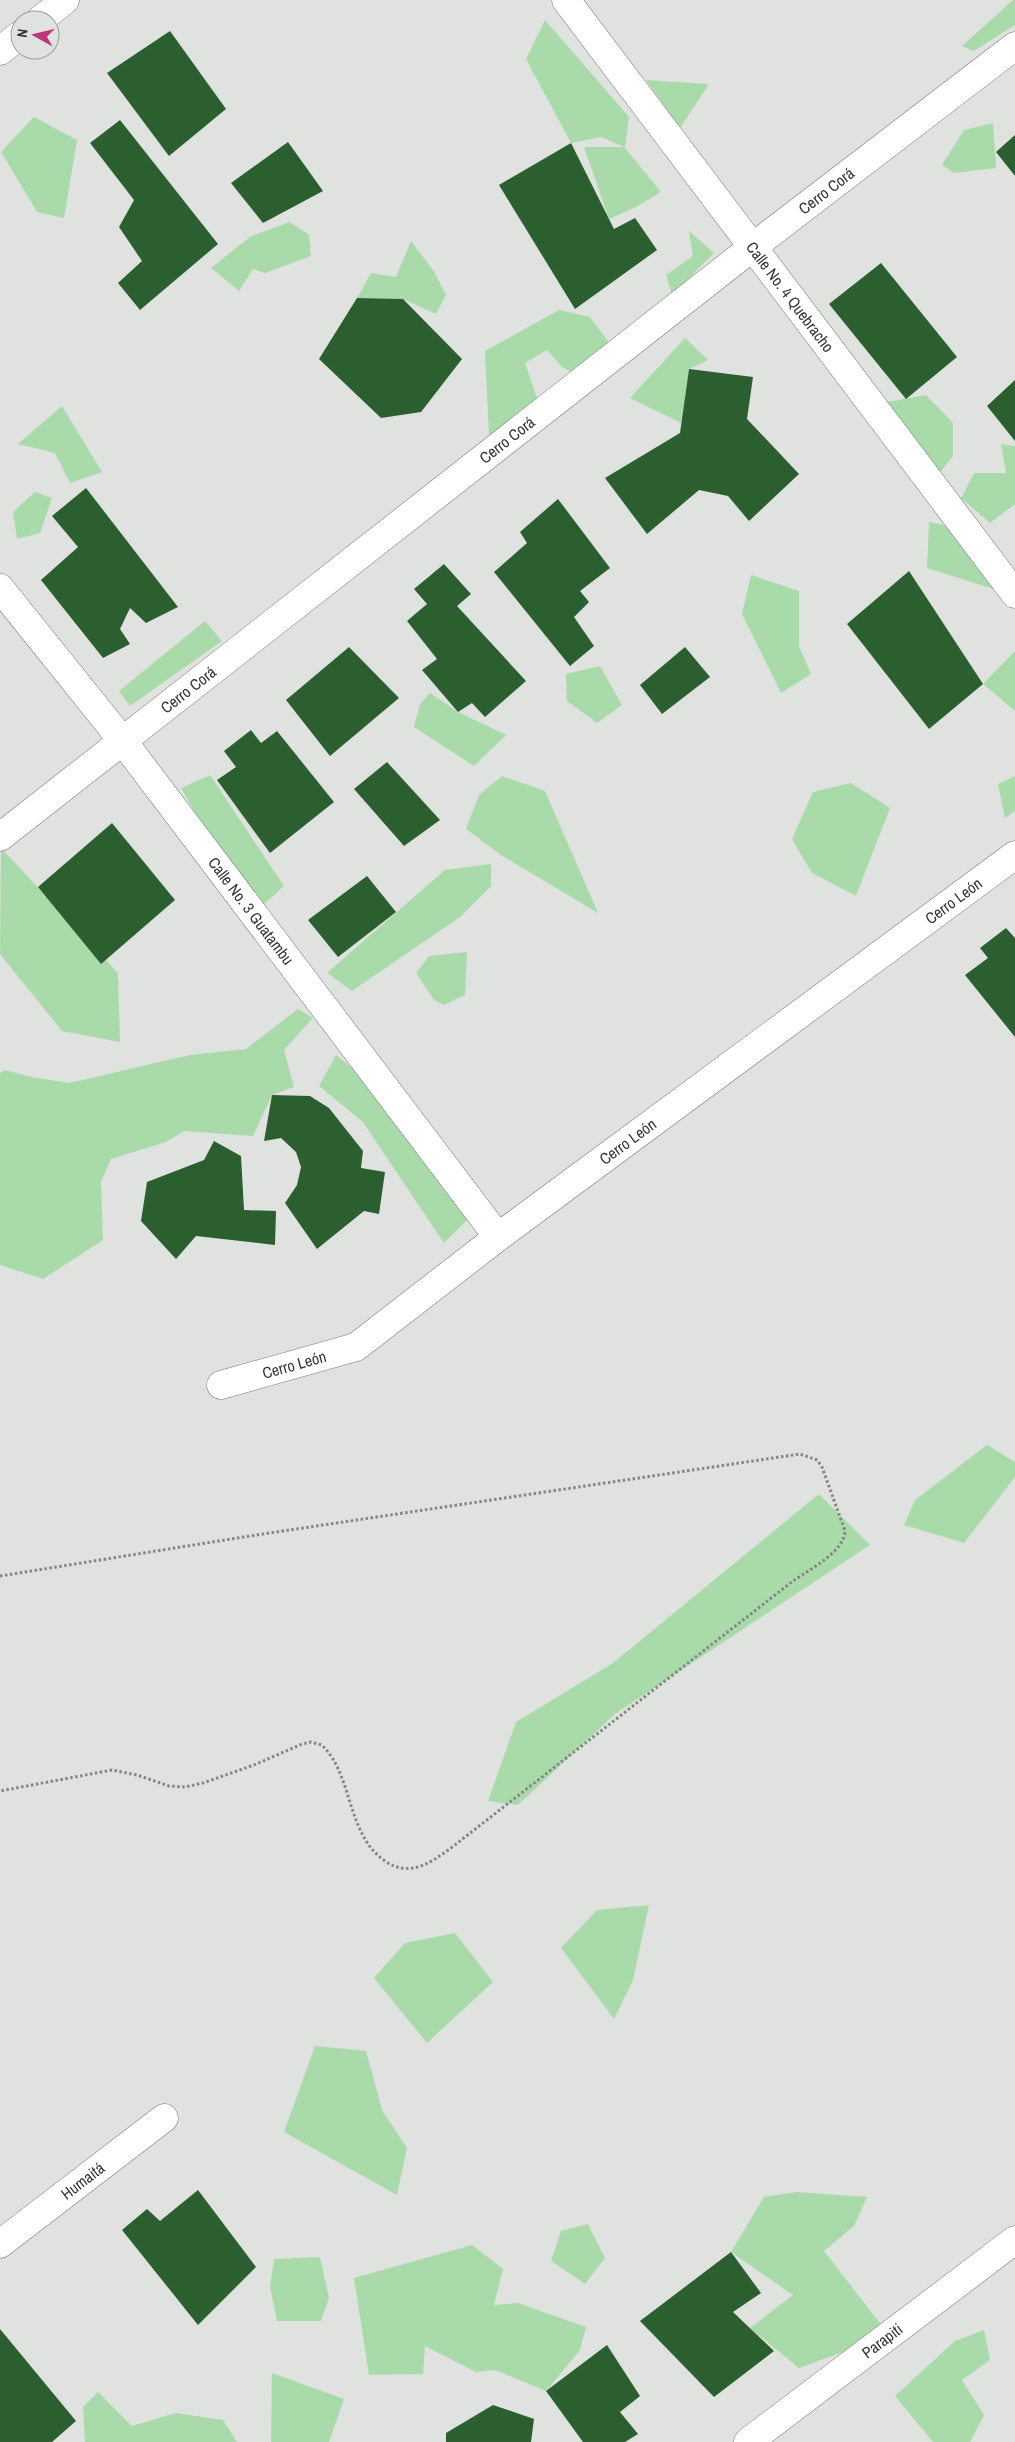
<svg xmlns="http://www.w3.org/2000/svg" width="1015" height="2442" font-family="'Archivo Narrow',sans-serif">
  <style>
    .green { fill: #a9dbaa }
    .building { fill: #2c5f30 }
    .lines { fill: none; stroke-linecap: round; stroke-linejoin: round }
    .street-casing { stroke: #777977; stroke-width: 29 }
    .path { stroke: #848684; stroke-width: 3; stroke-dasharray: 2.5 2.5; stroke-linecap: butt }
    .street { stroke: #fff; stroke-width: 28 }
    .labels { text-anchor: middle; stroke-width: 5; stroke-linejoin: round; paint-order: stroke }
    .street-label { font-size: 16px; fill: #343534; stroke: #e0e2e0 }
  </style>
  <rect width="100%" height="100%" fill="#e0e2e0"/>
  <g class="green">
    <polygon points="1013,0 1015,0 1015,25 974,51 962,46"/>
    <polygon points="545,20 629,117 625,148 661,192 638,206 609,219 584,147 624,147 601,137 571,143 526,59"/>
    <polygon points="646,80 709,84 680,128"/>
    <polygon points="34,117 77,140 64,218 37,212 1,152"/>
    <polygon points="993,123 996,168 954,173 942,165 964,130"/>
    <polygon points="290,222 309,235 311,256 265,273 253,269 239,291 211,268 251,236"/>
    <polygon points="689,231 714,253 672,295 666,275 693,256"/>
    <polygon points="411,241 433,270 446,295 436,314 403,299 357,298 371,273 396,277"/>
    <polygon points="559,310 590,317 610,344 585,379 562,367 547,350 525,363 539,404 489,435 485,351"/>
    <polygon points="685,338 708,360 689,369 681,423 630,398"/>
    <polygon points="926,395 953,423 953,456 938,475 887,402"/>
    <polygon points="62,406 102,472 70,483 55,453 18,444"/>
    <polygon points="1001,444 1015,446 1015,504 990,523 961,498 974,473 1006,473"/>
    <polygon points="35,492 52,498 40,533 17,539 13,512"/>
    <polygon points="929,522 964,529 1000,591 927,568"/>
    <polygon points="751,575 799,591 799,646 811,674 781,693 742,614"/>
    <polygon points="205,621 222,641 130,706 119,691"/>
    <polygon points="1015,651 1015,711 983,684"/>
    <polygon points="600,666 622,705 597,723 567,701 566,674"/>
    <polygon points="430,693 458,712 506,735 474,766 414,727 420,704"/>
    <polygon points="210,775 284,886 253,914 181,788"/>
    <polygon points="502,776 545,791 598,913 501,855 466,829 479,795"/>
    <polygon points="1015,776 1015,811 1005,818 998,784"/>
    <polygon points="851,783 890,808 856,896 812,873 792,839 813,792"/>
    <polygon points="1,848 118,973 120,1042 62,1031 0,954"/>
    <polygon points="491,864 491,886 460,917 352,991 327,973 445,870"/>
    <polygon points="467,952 465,995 444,1005 434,1000 416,973 429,956"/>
    <polygon points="298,1009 313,1018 284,1050 294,1087 272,1095 253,1136 184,1131 166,1142 111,1159 101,1182 103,1240 43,1279 0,1265 0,1073 5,1070 31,1077 69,1083 190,1055 246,1049"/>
    <polygon points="336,1055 398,1105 477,1210 444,1243 363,1122 319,1086"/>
    <polygon points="987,1445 1015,1462 1015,1477 964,1543 904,1525 915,1500"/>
    <polygon points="819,1494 870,1545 615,1714 518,1805 488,1801 516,1722 613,1663"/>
    <polygon points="649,1905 633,1980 614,2019 561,1948 597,1910"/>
    <polygon points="455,1933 493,1982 427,2043 374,1978 405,1943"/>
    <polygon points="315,2046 366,2051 382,2110 407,2148 397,2195 284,2132"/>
    <polygon points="796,2192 867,2197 854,2226 824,2251 889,2335 799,2368 750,2328 793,2295 731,2252 764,2197"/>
    <polygon points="588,2224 605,2258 585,2284 551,2261 561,2231"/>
    <polygon points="472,2245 503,2269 494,2305 518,2303 586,2327 580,2350 546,2391 495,2370 476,2372 425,2346 423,2374 369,2375 354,2278"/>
    <polygon points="320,2257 329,2298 321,2321 277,2321 270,2287 274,2259"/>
    <polygon points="984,2330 990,2360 962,2380 984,2415 970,2442 933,2442 895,2396 955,2341"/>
    <polygon points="272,2373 344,2399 329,2442 271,2442"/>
    <polygon points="98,2392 132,2426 176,2413 223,2420 237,2442 85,2442 83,2407"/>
  </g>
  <g class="building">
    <polygon points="170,31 226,109 169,156 107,73"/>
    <polygon points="120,120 218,244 140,310 118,283 142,261 119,227 134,200 90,143"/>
    <polygon points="1015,135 1015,176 996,152"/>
    <polygon points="288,142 323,191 263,223 231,183"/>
    <polygon points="571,143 614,229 635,218 657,250 575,309 499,185"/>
    <polygon points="881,263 957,357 906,399 829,304"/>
    <polygon points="357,298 403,299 462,359 421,412 381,418 319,359"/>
    <polygon points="689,369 753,377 747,419 799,474 749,521 728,496 699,490 647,534 605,478 680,433"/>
    <polygon points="1015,380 1015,441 987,406"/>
    <polygon points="86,488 178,607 146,623 130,608 120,629 130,644 103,658 41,580 78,547 52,516"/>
    <polygon points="558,499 610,568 580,591 589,602 574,617 594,646 570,666 494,572 527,543 520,532"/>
    <polygon points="444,564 471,594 457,606 526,681 485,717 472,703 458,712 422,670 437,659 407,621 427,604 414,589"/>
    <polygon points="909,571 983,684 929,729 847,624"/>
    <polygon points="349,647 399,698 330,756 286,700"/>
    <polygon points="685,647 710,677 662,714 640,685"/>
    <polygon points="251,730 261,743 277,731 334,802 270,853 217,780 236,767 224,751"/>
    <polygon points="387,762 440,820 404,846 354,789"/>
    <polygon points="112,823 175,900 101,964 38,887"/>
    <polygon points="367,876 396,912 338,957 308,920"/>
    <polygon points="1006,928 1015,938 1015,1037 965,975 988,958 980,948"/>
    <polygon points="272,1095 310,1096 329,1108 363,1151 361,1168 385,1172 379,1214 364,1211 317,1249 285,1203 297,1185 301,1167 296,1152 281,1138 264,1141"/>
    <polygon points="214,1141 241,1156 244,1210 276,1211 275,1245 196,1236 176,1259 141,1221 147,1182 204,1160"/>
    <polygon points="198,2190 256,2267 198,2325 122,2230 147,2209 160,2221"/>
    <polygon points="731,2252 761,2293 733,2312 774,2351 714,2397 640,2321"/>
    <polygon points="0,2329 76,2421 52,2442 0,2442"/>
    <polygon points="607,2345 640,2396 620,2412 638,2434 625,2442 583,2442 546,2391"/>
    <polygon points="493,2405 534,2419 531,2442 446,2442 446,2433"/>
  </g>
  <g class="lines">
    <g class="street-casing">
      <g id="street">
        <path id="s1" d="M566,0L1015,594"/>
        <polyline points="40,20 65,0"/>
        <polyline points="0,51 20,35"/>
        <path id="s2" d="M0,588L122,740L498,1237"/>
        <path id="s3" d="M0,837L754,246L1015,46"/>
        <path id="s4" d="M221,1385L356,1347L498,1237L1015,855"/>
        <path id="s5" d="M0,2244L164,2118"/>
        <path id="s6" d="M748,2442L1015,2240"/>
      </g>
    </g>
    <path class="path" d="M0,1576L256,1535L800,1454L817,1460L822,1467L845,1531C844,1552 810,1569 793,1581L451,1848C430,1863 410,1878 385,1861C346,1834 354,1777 322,1745L311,1742L302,1744L254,1765L203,1783L185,1787L169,1786L137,1775L112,1770L0,1791"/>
    <use href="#street" class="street"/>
  </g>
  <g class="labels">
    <g class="street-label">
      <text dy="6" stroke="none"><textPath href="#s3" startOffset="1049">Cerro Corá</textPath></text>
      <text dy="6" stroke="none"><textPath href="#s1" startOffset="372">Calle No. 4 Quebracho</textPath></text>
      <text dy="6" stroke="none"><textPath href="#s3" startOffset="644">Cerro Corá</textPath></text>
      <text dy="6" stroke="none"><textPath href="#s3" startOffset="239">Cerro Corá</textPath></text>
      <text dy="6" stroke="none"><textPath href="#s4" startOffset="886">Cerro León</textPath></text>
      <text dy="6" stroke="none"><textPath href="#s2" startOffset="409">Calle No. 3 Guatambu</textPath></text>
      <text dy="6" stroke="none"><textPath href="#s4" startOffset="481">Cerro León</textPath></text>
      <text dy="6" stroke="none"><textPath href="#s4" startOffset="76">Cerro León</textPath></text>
      <text dy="6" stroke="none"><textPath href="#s5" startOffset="104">Humaitá</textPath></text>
      <text dy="6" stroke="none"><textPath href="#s6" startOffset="168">Parapiti</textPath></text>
    </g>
  </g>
  <g transform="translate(35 35) rotate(278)"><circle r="24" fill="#e0e2e0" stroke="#9b9d9b"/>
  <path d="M0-4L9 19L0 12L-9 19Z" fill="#be3778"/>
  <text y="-8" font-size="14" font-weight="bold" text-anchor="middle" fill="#343534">N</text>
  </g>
</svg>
